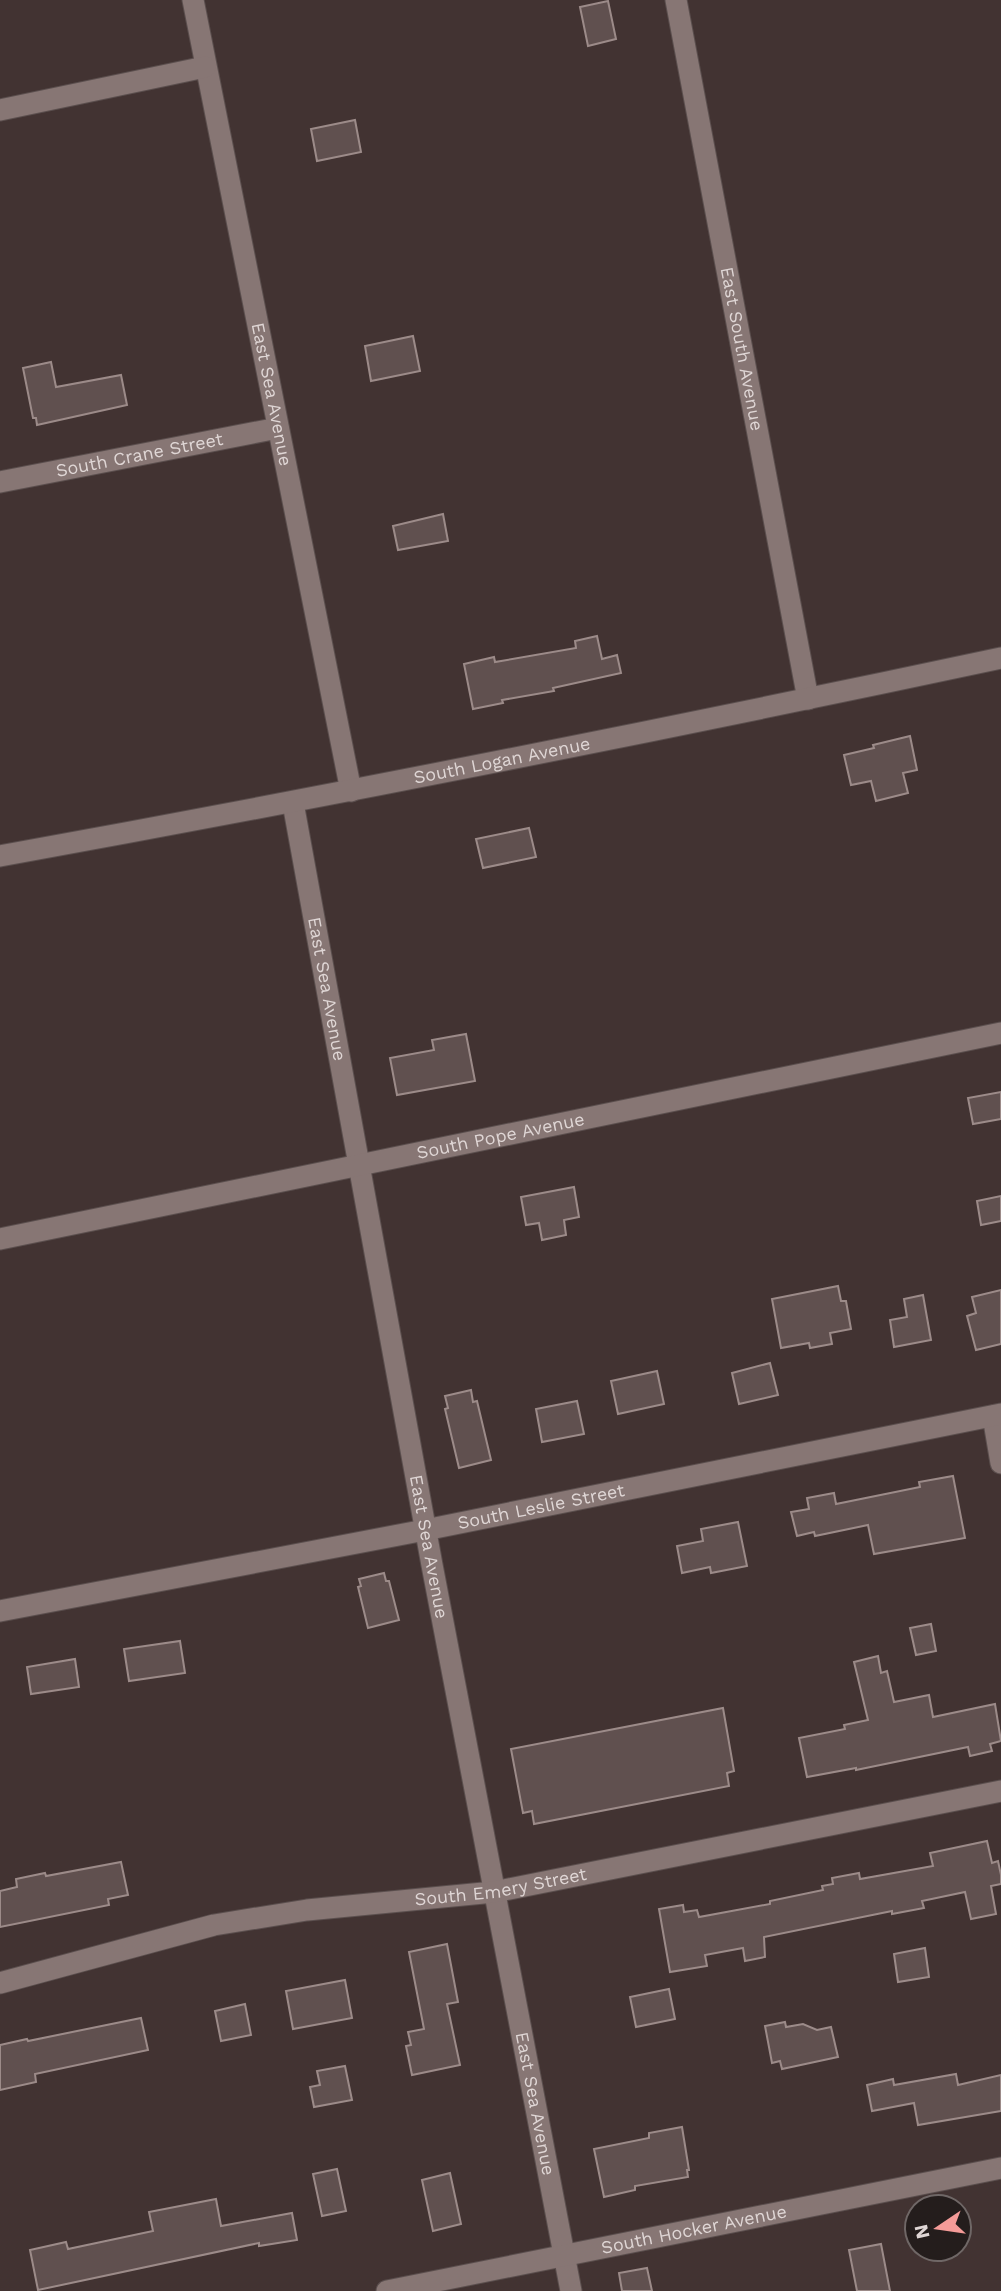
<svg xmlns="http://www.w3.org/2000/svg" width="1001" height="2291" font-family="'Work Sans',sans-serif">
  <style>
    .building { fill: #60504f; stroke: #9c8b89; stroke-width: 2 }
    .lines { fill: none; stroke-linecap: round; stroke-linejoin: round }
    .minor-casing { stroke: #5b4f4e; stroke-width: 23 }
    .minor { stroke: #877674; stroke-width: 21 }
    .labels { text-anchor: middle; stroke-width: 5; stroke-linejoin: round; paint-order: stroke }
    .street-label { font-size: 18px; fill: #dfd6d5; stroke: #241d1c }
  </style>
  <rect width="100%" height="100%" fill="#423332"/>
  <g class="building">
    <polygon points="608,1 616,39 588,46 580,7"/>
    <polygon points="355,120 361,152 317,161 311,129"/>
    <polygon points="413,336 420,371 371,381 365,346"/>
    <polygon points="51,362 56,387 121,375 127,405 37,425 36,418 33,418 23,368"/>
    <polygon points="443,514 448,541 398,550 393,526"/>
    <polygon points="597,636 602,659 617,655 621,673 553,688 554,691 502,700 503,703 473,709 464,664 494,657 495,662 576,648 575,641"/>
    <polygon points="910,736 917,770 903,773 908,793 876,801 871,781 851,785 844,755 874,748 873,745"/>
    <polygon points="529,828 536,857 483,868 476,839"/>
    <polygon points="466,1034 475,1081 397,1095 390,1058 434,1050 432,1040"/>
    <polygon points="1001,1092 1001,1119 973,1124 968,1098"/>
    <polygon points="574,1187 579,1217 564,1220 566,1235 542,1240 539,1223 526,1225 521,1197"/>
    <polygon points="1001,1196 1001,1221 981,1225 977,1201"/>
    <polygon points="838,1286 841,1301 846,1301 851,1329 830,1333 832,1344 810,1348 809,1343 781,1348 772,1299"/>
    <polygon points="1001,1290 1001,1344 976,1350 967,1316 976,1313 972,1297"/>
    <polygon points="923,1295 931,1340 894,1347 890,1320 907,1317 904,1299"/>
    <polygon points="770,1363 778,1395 739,1404 732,1373"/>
    <polygon points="657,1371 664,1404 618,1414 611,1381"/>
    <polygon points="471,1390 473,1402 477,1401 491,1460 459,1468 445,1409 448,1408 445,1396"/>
    <polygon points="577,1401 584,1434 542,1442 536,1409"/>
    <polygon points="953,1476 965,1538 874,1554 868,1525 815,1536 814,1532 797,1536 791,1512 809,1509 807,1498 834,1493 836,1504 920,1487 919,1482"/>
    <polygon points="738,1522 747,1566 711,1573 710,1567 682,1573 677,1546 703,1541 701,1529"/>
    <polygon points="384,1573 386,1581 389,1581 399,1620 368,1628 358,1587 361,1586 359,1579"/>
    <polygon points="931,1624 936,1651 916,1655 910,1628"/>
    <polygon points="180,1641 185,1673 129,1681 124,1649"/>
    <polygon points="878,1656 881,1673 887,1671 894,1702 929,1695 933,1717 995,1704 1001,1741 990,1744 992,1751 970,1756 968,1747 856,1770 856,1768 807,1777 799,1738 845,1729 844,1725 868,1720 854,1662"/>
    <polygon points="75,1659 79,1687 31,1694 27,1667"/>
    <polygon points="723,1708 734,1771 727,1773 729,1786 534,1824 532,1811 523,1813 511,1749"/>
    <polygon points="987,1841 992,1863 998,1861 1001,1875 1001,1884 991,1886 996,1914 971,1919 965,1892 922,1901 924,1908 892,1914 892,1911 764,1937 765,1957 745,1961 743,1948 705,1955 707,1966 670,1972 659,1909 683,1905 684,1912 697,1910 699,1917 770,1904 770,1901 823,1890 822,1886 833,1884 832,1878 859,1873 860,1879 933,1866 930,1853"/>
    <polygon points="121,1862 128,1895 108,1899 109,1905 0,1927 0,1891 17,1887 16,1879 45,1873 46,1876"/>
    <polygon points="447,1944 458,2002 447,2004 460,2065 412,2075 406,2046 411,2045 408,2032 424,2029 409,1952"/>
    <polygon points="925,1948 929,1977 898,1982 894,1954"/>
    <polygon points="345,1980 352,2018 293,2029 286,1991"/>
    <polygon points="669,1989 675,2019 636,2027 630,1997"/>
    <polygon points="245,2004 251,2035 221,2041 215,2011"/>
    <polygon points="141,2018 148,2050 35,2074 36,2082 0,2090 0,2045 27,2039 28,2041"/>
    <polygon points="785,2022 786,2027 803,2024 817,2030 831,2027 838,2057 782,2069 780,2061 772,2063 765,2026"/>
    <polygon points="345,2066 352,2100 314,2107 310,2087 320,2085 317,2071"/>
    <polygon points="956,2074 958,2085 1001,2075 1001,2111 918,2125 914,2103 872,2111 867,2085 893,2079 894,2085"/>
    <polygon points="682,2127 689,2170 687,2170 688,2177 635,2186 635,2190 604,2197 594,2149 649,2138 649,2133"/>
    <polygon points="337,2169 346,2211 322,2216 313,2174"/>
    <polygon points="450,2173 461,2224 433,2231 422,2180"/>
    <polygon points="216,2199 221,2226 292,2213 297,2240 259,2246 259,2243 38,2290 30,2250 66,2242 68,2249 153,2231 149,2212"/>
    <polygon points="881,2244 890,2291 857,2291 849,2250"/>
    <polygon points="647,2268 652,2291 622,2291 619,2273"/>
  </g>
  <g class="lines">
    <g class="minor-casing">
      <g id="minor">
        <path id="s1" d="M193,0L351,791"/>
        <path id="s2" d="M676,0L808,699"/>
        <polyline points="0,110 205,67"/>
        <path id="s3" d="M0,482L278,428"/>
        <path id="s4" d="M293,803L432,1565L571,2291"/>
        <path id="s5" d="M0,856C335,795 668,729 1001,658"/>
        <path id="s6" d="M0,1239L1001,1033"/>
        <polyline points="993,1416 1001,1463"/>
        <path id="s7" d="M0,1611L425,1530L1001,1414"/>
        <path id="s8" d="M0,1983L214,1925L307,1910L494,1892L1001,1791"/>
        <path id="s9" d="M387,2291L1001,2168"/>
      </g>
    </g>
    <use href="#minor" class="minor"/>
  </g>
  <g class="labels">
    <g class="street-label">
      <text dy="6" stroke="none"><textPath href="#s2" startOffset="355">East South Avenue</textPath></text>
      <text dy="6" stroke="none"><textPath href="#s1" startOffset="402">East Sea Avenue</textPath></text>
      <text dy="6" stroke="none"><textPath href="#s3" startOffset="142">South Crane Street</textPath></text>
      <text dy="6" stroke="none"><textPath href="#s5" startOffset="511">South Logan Avenue</textPath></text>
      <text dy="6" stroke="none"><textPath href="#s4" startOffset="189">East Sea Avenue</textPath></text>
      <text dy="6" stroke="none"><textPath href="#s6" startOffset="511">South Pope Avenue</textPath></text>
      <text dy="6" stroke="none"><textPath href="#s7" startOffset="551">South Leslie Street</textPath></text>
      <text dy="6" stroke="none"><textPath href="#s4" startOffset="756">East Sea Avenue</textPath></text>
      <text dy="6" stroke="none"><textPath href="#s8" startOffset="511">South Emery Street</textPath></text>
      <text dy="6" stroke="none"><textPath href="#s4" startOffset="1323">East Sea Avenue</textPath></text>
      <text dy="6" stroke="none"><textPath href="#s9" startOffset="313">South Hocker Avenue</textPath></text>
    </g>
  </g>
  <g transform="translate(938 2228) rotate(257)"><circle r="33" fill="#241d1c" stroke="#6f6766" stroke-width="2"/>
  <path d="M0-5L12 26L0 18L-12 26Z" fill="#f59b98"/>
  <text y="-10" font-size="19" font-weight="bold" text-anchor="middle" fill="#dfd6d5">N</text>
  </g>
</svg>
